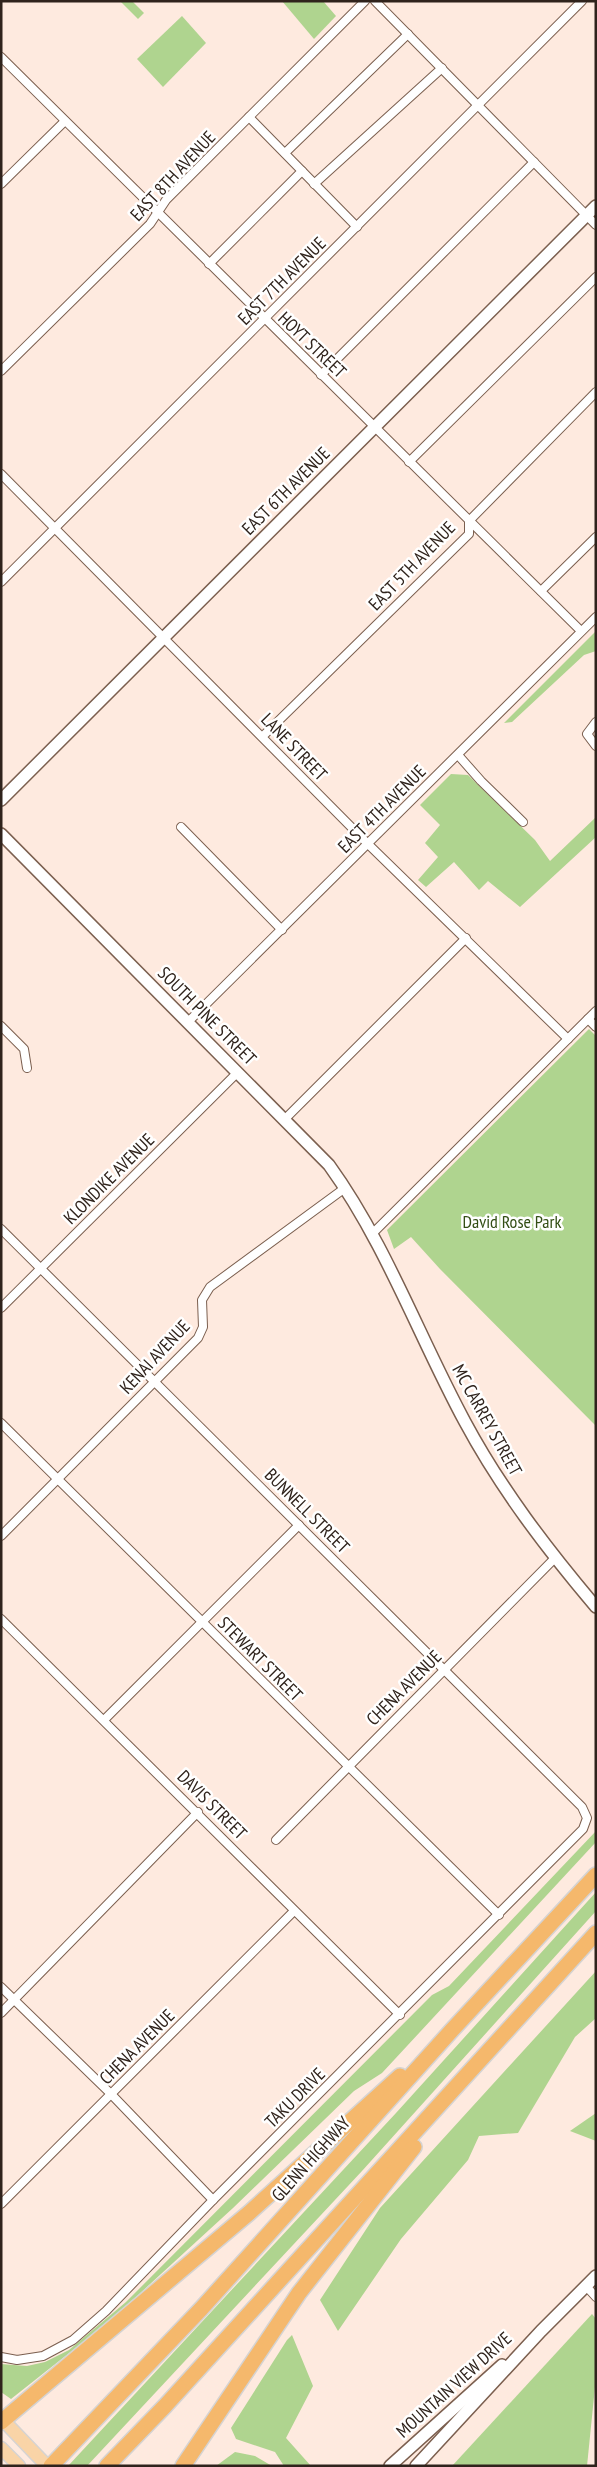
<svg xmlns="http://www.w3.org/2000/svg" width="597" height="2467" font-family="'PT Sans Narrow',sans-serif">
  <style>
    .green { fill: #afd48f }
    .lines { fill: none; stroke-linecap: round; stroke-linejoin: round }
    .street-casing { stroke: #7b5f4f; stroke-width: 10 }
    .secondary-casing { stroke: #7b5f4f; stroke-width: 14 }
    .primary-casing { stroke: #d5d3d2; stroke-width: 15 }
    .highway-casing { stroke: #d5d3d2; stroke-width: 18 }
    .street { stroke: #fff; stroke-width: 8 }
    .secondary { stroke: #fff; stroke-width: 11 }
    .primary { stroke: #f9d4a7; stroke-width: 12 }
    .highway { stroke: #f5b86c; stroke-width: 15 }
    .labels { text-anchor: middle; stroke-width: 5; stroke-linejoin: round; paint-order: stroke }
    .street-label { font-size: 18px; fill: #2f231c; stroke: #fff }
    .park-label { font-size: 18px; fill: #334e15; stroke: #fff }
  </style>
  <rect width="100%" height="100%" fill="#feeadf"/>
  <g class="green">
    <polygon points="120,1 132,1 144,13 138,19"/>
    <polygon points="282,1 323,1 336,16 314,39"/>
    <polygon points="182,16 206,43 163,87 137,59"/>
    <polygon points="596,631 596,651 584,655 512,722 504,723"/>
    <polygon points="451,774 468,775 535,840 550,861 595,818 596,837 520,907 488,881 479,890 454,862 426,887 418,880 438,857 425,843 440,825 420,805"/>
    <polygon points="589,1029 596,1036 596,1426 440,1269 411,1237 394,1249 387,1230"/>
    <polygon points="596,1831 596,1842 382,2073 354,2091 233,2208 137,2296 97,2331 11,2399 1,2392 1,2364 27,2366 45,2362 69,2350 126,2302 432,1995 449,1986"/>
    <polygon points="596,1892 596,1911 362,2171 87,2466 68,2466 396,2113"/>
    <polygon points="596,1971 596,2018 575,2037 518,2133 479,2136 468,2160 401,2239 338,2331 320,2300 380,2208"/>
    <polygon points="596,2113 596,2141 570,2131"/>
    <polygon points="592,2314 596,2319 596,2377 587,2466 452,2466"/>
    <polygon points="292,2335 313,2386 286,2438 311,2466 284,2466 275,2452 236,2439 231,2428 287,2340"/>
    <polygon points="235,2452 255,2456 272,2466 216,2466"/>
  </g>
  <g class="lines">
    <g class="street-casing">
      <g id="street">
        <polyline points="375,1 596,225"/>
        <polyline points="1,57 581,631"/>
        <polyline points="249,117 357,227"/>
        <polyline points="285,153 408,34"/>
        <polyline points="1,184 65,121"/>
        <polyline points="314,184 442,68"/>
        <polyline points="209,264 302,171"/>
        <polyline points="1,371 150,224 166,200 365,1"/>
        <polyline points="321,375 534,162"/>
        <polyline points="409,462 596,277"/>
        <polyline points="1,474 369,845 568,1039"/>
        <polyline points="1,582 582,1"/>
        <polyline points="541,591 596,537"/>
        <polyline points="596,722 587,734 596,746"/>
        <polyline points="263,736 469,534 469,521 596,392"/>
        <polyline points="458,755 481,781 523,822"/>
        <polyline points="181,827 282,930"/>
        <polyline points="588,1019 596,1027"/>
        <polyline points="189,1021 596,617"/>
        <polyline points="1,1026 24,1049 27,1068"/>
        <polyline points="285,1119 466,938"/>
        <polyline points="1,1229 582,1807 587,1818 583,1829 213,2200 106,2311 73,2340 43,2356 17,2360 1,2357"/>
        <polyline points="372,1234 596,1011"/>
        <polyline points="1,1308 238,1072"/>
        <polyline points="1,1423 499,1915"/>
        <polyline points="1,1536 198,1338 203,1327 202,1300 210,1287 345,1188"/>
        <polyline points="1,1619 400,2015"/>
        <polyline points="104,1720 299,1525"/>
        <polyline points="276,1840 555,1558"/>
        <polyline points="1,1987 111,2094 213,2200"/>
        <polyline points="1,2013 198,1812"/>
        <polyline points="1,2204 294,1911"/>
        <polyline points="586,2286 596,2297"/>
      </g>
    </g>
    <g class="secondary-casing">
      <g id="secondary">
        <polyline points="1,800 596,206"/>
        <path d="M1,834L329,1165C386,1244 419,1337 465,1422C501,1489 547,1549 596,1607"/>
        <polyline points="390,2466 502,2365"/>
        <polyline points="416,2466 541,2331 596,2276"/>
      </g>
    </g>
    <g class="primary-casing">
      <g id="primary">
        <polyline points="1,2418 47,2466"/>
        <polyline points="1,2448 19,2466"/>
      </g>
    </g>
    <g class="highway-casing">
      <g id="highway">
        <polyline points="1,2422 249,2213 400,2076"/>
        <polyline points="51,2466 201,2309 452,2030 596,1875"/>
        <polyline points="107,2466 165,2406 596,1933"/>
        <polyline points="183,2466 299,2293 414,2147"/>
      </g>
    </g>
    <use href="#street" class="street"/>
    <use href="#secondary" class="secondary"/>
    <use href="#primary" class="primary"/>
    <use href="#highway" class="highway"/>
  </g>
  <g class="labels">
    <g class="street-label">
      <text transform="translate(173 176) rotate(-47)" y="6">EAST 8TH AVENUE</text>
      <text transform="translate(282 281) rotate(-45)" y="6">EAST 7TH AVENUE</text>
      <text transform="translate(312 345) rotate(44)" y="6">HOYT STREET</text>
      <text transform="translate(286 491) rotate(-45)" y="6">EAST 6TH AVENUE</text>
      <text transform="translate(412 566) rotate(-46)" y="6">EAST 5TH AVENUE</text>
      <text transform="translate(294 747) rotate(46)" y="6">LANE STREET</text>
      <text transform="translate(382 809) rotate(-45)" y="6">EAST 4TH AVENUE</text>
      <text transform="translate(207 1016) rotate(45)" y="6">SOUTH PINE STREET</text>
      <text transform="translate(109 1179) rotate(-45)" y="6">KLONDIKE AVENUE</text>
      <text transform="translate(155 1357) rotate(-47)" y="6">KENAI AVENUE</text>
      <text transform="translate(487 1420) rotate(61)" y="6">MC CARREY STREET</text>
      <text transform="translate(307 1511) rotate(45)" y="6">BUNNELL STREET</text>
      <text transform="translate(260 1659) rotate(45)" y="6">STEWART STREET</text>
      <text transform="translate(404 1688) rotate(-45)" y="6">CHENA AVENUE</text>
      <text transform="translate(212 1805) rotate(45)" y="6">DAVIS STREET</text>
      <text transform="translate(137 2047) rotate(-45)" y="6">CHENA AVENUE</text>
      <text transform="translate(295 2098) rotate(-45)" y="6">TAKU DRIVE</text>
      <text transform="translate(311 2159) rotate(-48)" y="6">GLENN HIGHWAY</text>
      <text transform="translate(454 2385) rotate(-42)" y="6">MOUNTAIN VIEW DRIVE</text>
    </g>
    <g class="park-label">
      <text x="512" y="1228">David Rose Park</text>
    </g>
  </g>
  <rect width="597" height="2467" fill="none" stroke="#2f231c" stroke-width="5"/>
</svg>
